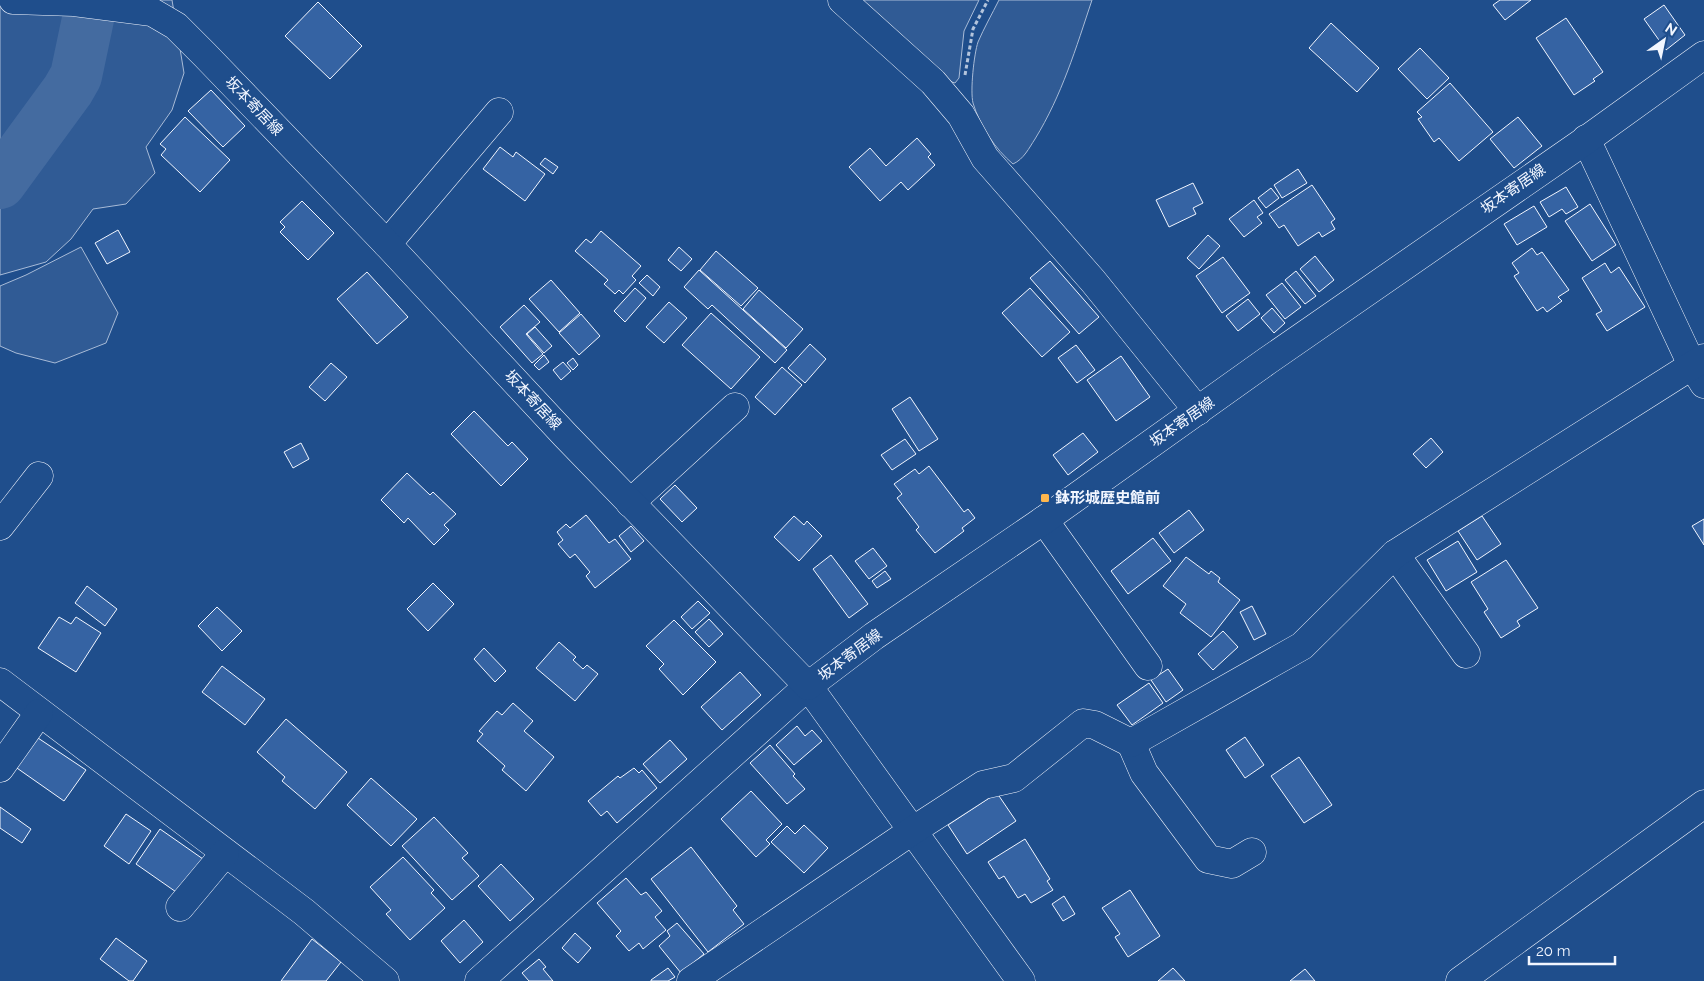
<svg xmlns="http://www.w3.org/2000/svg" width="1704" height="981" font-family="Raleway,'Noto Sans JP',sans-serif">
  <style>
    .green { fill: #305b95; stroke: #a8bbd7 }
    .lines { fill: none; stroke-linecap: round; stroke-linejoin: round }
    .river { stroke: #446ba0; stroke-width: 52 }
    .building { fill: #3563a3; stroke: #f2f6ff }
    .minor-casing { stroke: #f2f6ff; stroke-width: 29 }
    .major-casing { stroke: #f2f6ff; stroke-width: 29 }
    .path { stroke: #b3c4dc; stroke-width: 3; stroke-dasharray: 4 2.5; stroke-linecap: butt }
    .minor { stroke: #1f4e8c; stroke-width: 28 }
    .major { stroke: #1f4e8c; stroke-width: 28 }
    .poi-dot { fill: #ffb74d; stroke: #1f4e8c; stroke-width: 2 }
    .labels { text-anchor: middle; stroke-width: 4; stroke-linejoin: round; paint-order: stroke }
    .street-label { font-size: 15px; fill: #f2f6ff; stroke: #1f4e8c }
    .poi-label { font-size: 15px; font-weight: bold; fill: #f2f6ff; stroke: #1f4e8c; text-anchor: start }
  </style>
  <rect width="100%" height="100%" fill="#1f4e8c"/>
  <g class="green">
    <polygon points="0,0 172,0 184,73 172,110 146,147 155,173 126,204 93,209 71,239 46,262 0,275"/>
    <polygon points="862,0 979,0 964,31 959,78 955,83 952,82 947,79"/>
    <path d="M999,0H1092C1076,48 1062,95 1035,139C1029,148 1024,159 1013,164C995,149 980,126 973,103C970,91 974,54 978,42C984,28 992,14 999,0Z"/>
    <polygon points="81,247 118,313 106,343 55,363 16,353 0,346 0,286 26,275"/>
  </g>
  <g class="lines">
    <polyline class="river" points="0,183 68,90 76,76 92,0"/>
  </g>
  <g class="building">
    <polygon points="1500,0 1531,0 1505,20 1493,5"/>
    <polygon points="318,2 362,46 330,79 285,36"/>
    <polygon points="1664,5 1685,35 1666,50 1644,19"/>
    <polygon points="1566,18 1603,72 1593,79 1595,81 1574,95 1536,38"/>
    <polygon points="1331,23 1379,68 1357,92 1309,48"/>
    <polygon points="1420,48 1449,78 1427,99 1398,69"/>
    <polygon points="1450,83 1493,132 1459,161 1439,138 1434,142 1418,119 1422,117 1417,112"/>
    <polygon points="211,90 245,126 223,147 188,111"/>
    <polygon points="185,117 230,160 200,192 161,155 166,149 160,144"/>
    <polygon points="1518,117 1542,146 1514,168 1490,139"/>
    <polygon points="917,138 931,154 928,157 935,165 908,190 901,182 880,201 849,167 870,148 886,166"/>
    <polygon points="500,147 513,157 516,152 545,174 525,201 483,169"/>
    <polygon points="545,158 558,167 553,174 540,164"/>
    <polygon points="1298,169 1307,183 1282,198 1274,185"/>
    <polygon points="1193,183 1203,203 1193,208 1196,214 1169,227 1156,200"/>
    <polygon points="1312,185 1335,219 1331,222 1335,229 1322,237 1319,232 1298,246 1284,225 1279,228 1269,214"/>
    <polygon points="1566,187 1578,207 1566,214 1562,209 1549,217 1540,202"/>
    <polygon points="1271,188 1279,198 1266,208 1258,198"/>
    <polygon points="1254,200 1263,213 1257,217 1262,223 1244,237 1229,219"/>
    <polygon points="302,201 334,233 308,260 280,232 285,227 280,222"/>
    <polygon points="1590,204 1616,245 1592,261 1565,221"/>
    <polygon points="1534,206 1547,227 1517,245 1504,224"/>
    <polygon points="118,230 130,252 107,264 95,243"/>
    <polygon points="601,231 641,266 632,276 636,280 623,294 619,290 615,294 604,284 608,280 575,251 586,239 591,243"/>
    <polygon points="1208,235 1220,246 1199,269 1187,258"/>
    <polygon points="679,247 692,259 681,271 668,260"/>
    <polygon points="1532,248 1537,255 1542,252 1569,290 1558,297 1562,301 1547,312 1543,307 1537,311 1514,276 1519,273 1512,263"/>
    <polygon points="716,251 758,288 741,306 700,270"/>
    <polygon points="1315,256 1334,280 1319,292 1300,269"/>
    <polygon points="1223,257 1250,293 1222,313 1196,276"/>
    <polygon points="1050,261 1099,317 1079,334 1030,278"/>
    <polygon points="1605,263 1611,273 1619,267 1645,307 1607,331 1596,314 1602,311 1582,278"/>
    <polygon points="699,270 787,350 775,363 712,305 708,309 684,287"/>
    <polygon points="1296,271 1316,296 1305,304 1285,280"/>
    <polygon points="367,272 408,317 377,344 337,299"/>
    <polygon points="647,275 660,287 653,296 639,283"/>
    <polygon points="551,280 580,313 559,332 529,299"/>
    <polygon points="1282,283 1301,307 1285,319 1266,295"/>
    <polygon points="635,288 646,298 625,322 614,311"/>
    <polygon points="1030,288 1070,332 1042,357 1002,313"/>
    <polygon points="759,290 803,329 786,348 743,309"/>
    <polygon points="1248,299 1260,314 1238,331 1226,316"/>
    <polygon points="669,302 687,318 664,343 646,327"/>
    <polygon points="524,305 540,322 526,334 543,354 532,363 500,327"/>
    <polygon points="1272,308 1285,323 1274,333 1261,318"/>
    <polygon points="711,313 760,357 731,389 682,345"/>
    <polygon points="581,314 600,336 579,355 559,333"/>
    <polygon points="535,327 552,346 544,353 527,334"/>
    <polygon points="810,344 826,359 805,383 788,368"/>
    <polygon points="1076,345 1095,370 1077,383 1058,358"/>
    <polygon points="544,355 549,362 539,370 534,365"/>
    <polygon points="1121,356 1150,397 1116,421 1087,380"/>
    <polygon points="573,358 578,365 573,370 567,363"/>
    <polygon points="563,362 571,371 561,380 553,370"/>
    <polygon points="331,363 347,377 325,401 309,387"/>
    <polygon points="782,367 802,385 775,415 755,397"/>
    <polygon points="910,397 938,439 919,451 892,409"/>
    <polygon points="474,411 508,446 512,442 528,459 501,486 451,434"/>
    <polygon points="1083,433 1098,452 1068,475 1053,455"/>
    <polygon points="1431,438 1443,452 1426,468 1413,454"/>
    <polygon points="905,439 916,454 892,470 881,455"/>
    <polygon points="301,443 309,459 293,468 284,452"/>
    <polygon points="929,466 964,512 968,509 975,518 962,528 964,531 935,553 916,530 919,527 897,498 902,494 894,484 915,469 919,474"/>
    <polygon points="407,473 430,495 433,492 456,514 444,525 449,530 434,545 408,518 404,523 381,500"/>
    <polygon points="675,485 697,508 682,522 660,499"/>
    <polygon points="1189,510 1204,530 1174,553 1159,533"/>
    <polygon points="586,515 609,543 615,539 631,559 595,588 586,576 590,572 575,554 570,558 558,544 563,540 557,532 566,524 570,528"/>
    <polygon points="794,516 804,525 807,521 822,536 799,561 774,537"/>
    <polygon points="1482,516 1501,544 1477,560 1458,531"/>
    <polygon points="1704,519 1704,545 1692,526"/>
    <polygon points="631,526 644,541 631,552 619,536"/>
    <polygon points="1153,538 1171,561 1128,594 1111,571"/>
    <polygon points="1458,541 1477,572 1446,591 1427,560"/>
    <polygon points="873,548 887,566 869,579 855,561"/>
    <polygon points="831,555 868,604 849,618 813,569"/>
    <polygon points="1186,557 1209,574 1211,571 1220,578 1218,582 1240,600 1211,637 1180,613 1186,604 1163,586"/>
    <polygon points="1506,560 1538,608 1517,621 1520,626 1501,638 1484,612 1488,609 1471,582"/>
    <polygon points="885,571 891,579 877,588 872,581"/>
    <polygon points="433,583 454,604 428,631 407,609"/>
    <polygon points="87,586 117,609 105,626 75,603"/>
    <polygon points="698,601 710,613 692,629 681,617"/>
    <polygon points="1252,606 1266,634 1254,640 1240,612"/>
    <polygon points="217,607 242,631 222,651 198,626"/>
    <polygon points="59,617 71,624 76,617 101,633 76,672 38,648"/>
    <polygon points="709,619 723,634 709,647 695,632"/>
    <polygon points="674,620 716,662 683,695 659,669 664,664 646,646"/>
    <polygon points="1223,631 1238,647 1213,670 1198,654"/>
    <polygon points="559,642 576,657 573,660 583,669 587,665 598,674 575,701 536,668"/>
    <polygon points="484,648 506,671 495,682 474,659"/>
    <polygon points="222,666 265,699 245,725 202,692"/>
    <polygon points="1168,669 1183,690 1166,702 1151,680"/>
    <polygon points="740,672 761,695 722,730 701,707"/>
    <polygon points="1149,683 1163,703 1132,725 1117,705"/>
    <polygon points="513,703 533,721 524,731 554,757 526,791 502,770 505,766 477,741 483,734 479,731 497,711 502,715"/>
    <polygon points="286,719 347,772 315,809 282,781 285,777 257,752"/>
    <polygon points="797,726 805,736 812,730 822,741 794,765 776,745"/>
    <polygon points="35,736 86,770 64,801 14,766"/>
    <polygon points="1245,737 1264,765 1245,778 1226,750"/>
    <polygon points="670,740 687,759 660,783 643,764"/>
    <polygon points="770,745 795,774 793,776 805,789 787,804 750,763"/>
    <polygon points="1299,757 1332,805 1304,823 1271,776"/>
    <polygon points="634,768 639,773 642,770 657,788 617,823 607,811 601,816 588,801 618,776 620,778"/>
    <polygon points="371,778 417,819 391,846 347,805"/>
    <polygon points="751,791 782,824 766,840 770,844 756,857 721,819"/>
    <polygon points="997,793 1016,821 967,854 948,825"/>
    <polygon points="0,807 31,829 22,843 0,828"/>
    <polygon points="126,814 151,831 129,864 104,846"/>
    <polygon points="434,817 468,853 462,858 479,876 452,900 402,846"/>
    <polygon points="804,825 828,848 804,873 771,842 787,826 795,834"/>
    <polygon points="160,829 203,859 179,894 136,864"/>
    <polygon points="1025,839 1050,879 1047,881 1053,890 1031,903 1025,894 1018,898 1004,876 999,879 988,862"/>
    <polygon points="691,847 737,906 733,910 744,924 708,952 651,879"/>
    <polygon points="403,857 434,890 431,893 445,908 410,940 386,914 391,910 370,887"/>
    <polygon points="501,864 534,899 510,921 478,886"/>
    <polygon points="626,878 641,895 646,892 662,911 655,917 666,930 643,949 639,943 629,951 616,936 621,931 597,903"/>
    <polygon points="1130,890 1160,936 1128,957 1115,937 1120,934 1102,908"/>
    <polygon points="1064,896 1075,914 1063,921 1052,904"/>
    <polygon points="464,920 483,942 460,963 441,941"/>
    <polygon points="677,923 704,954 681,973 659,946 670,936 667,931"/>
    <polygon points="575,933 591,948 578,963 562,948"/>
    <polygon points="116,938 147,961 133,981 129,981 100,959"/>
    <polygon points="312,939 341,962 326,981 281,981"/>
    <polygon points="539,959 546,967 543,969 553,981 529,981 522,973"/>
    <polygon points="668,968 675,977 668,981 651,981 651,980"/>
    <polygon points="1173,968 1185,981 1158,981"/>
    <polygon points="1305,969 1315,981 1290,981"/>
  </g>
  <g class="lines">
    <g class="minor-casing">
      <g id="minor">
        <polyline points="842,0 933,82 961,115 985,158 1093,281 1198,411"/>
        <polyline points="1586,139 1692,365 1704,384"/>
        <polyline points="387,244 499,112"/>
        <polyline points="630,503 735,407"/>
        <polyline points="1044,520 1148,666"/>
        <polyline points="0,526 39,476"/>
        <polyline points="1395,554 1466,654"/>
        <polyline points="0,682 304,912 385,981"/>
        <polyline points="1131,743 1144,773 1208,859 1232,864 1252,852"/>
        <polyline points="0,768 39,713"/>
        <polyline points="180,907 225,853"/>
        <polyline points="479,981 808,686 1021,981"/>
        <polyline points="691,981 912,831 983,785 1014,778 1083,723 1095,725 1131,743 1302,646 1395,554 1704,358"/>
        <polyline points="1460,981 1704,804"/>
      </g>
    </g>
    <g class="major-casing">
      <polyline id="major" points="13,0 74,2 152,12 176,26 205,55 387,244 565,435 808,686 874,636 1044,520 1267,361 1586,140 1704,55"/>
    </g>
    <polyline class="path" points="965,75 973,29 988,0"/>
    <use href="#minor" class="minor"/>
    <use href="#major" class="major"/>
  </g>
  <rect class="poi-dot" x="1040" y="493" width="10" height="10" rx="2.5"/>
  <g class="labels">
    <g class="street-label">
      <text transform="translate(254 106) rotate(46)" y="5">坂本寄居線</text>
      <text transform="translate(1513 189) rotate(-35)" y="5">坂本寄居線</text>
      <text transform="translate(533 400) rotate(47)" y="5">坂本寄居線</text>
      <text transform="translate(1182 422) rotate(-35)" y="5">坂本寄居線</text>
      <text transform="translate(850 655) rotate(-37)" y="5">坂本寄居線</text>
    </g>
    <g class="poi-label">
      <text x="1055" y="503">鉢形城歴史館前</text>
    </g>
  </g>
  <g transform="translate(1664 40) rotate(33)" stroke="#1f4e8c" stroke-width="4" paint-order="stroke">
  <path d="M0-4L9 19L0 12L-9 19Z" fill="#f2f6ff"/>
  <text y="-8" font-size="14" font-weight="bold" text-anchor="middle" fill="#f2f6ff">N</text>
  </g>
  <path d="M1529 956v8h86v-8" fill="none" stroke="#f2f6ff" stroke-width="2.5"/>
  <text x="1536" y="956" font-size="15" fill="#f2f6ff" stroke="#1f4e8c" stroke-width="4" paint-order="stroke">20 m</text>
</svg>
